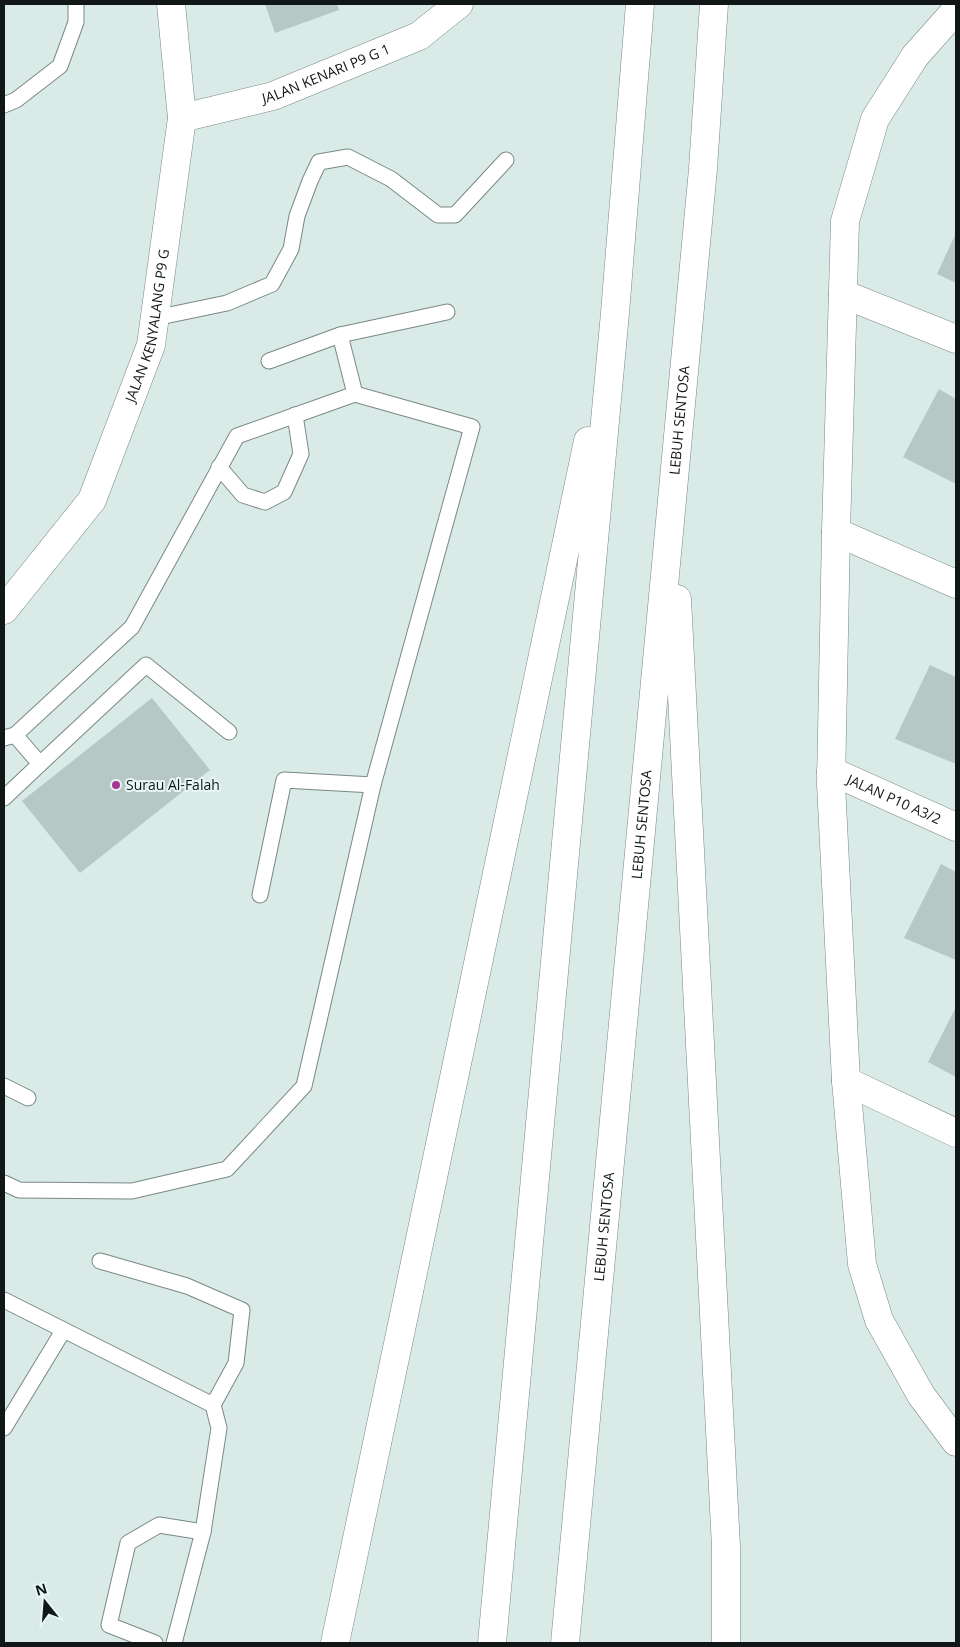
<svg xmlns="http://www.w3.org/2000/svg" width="960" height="1647" font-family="'Open Sans',sans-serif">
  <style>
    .building { fill: #b7c7c5 }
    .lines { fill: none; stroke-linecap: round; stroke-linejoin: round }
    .service-casing { stroke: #798986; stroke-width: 17 }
    .minor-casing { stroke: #798986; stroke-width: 29 }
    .tertiary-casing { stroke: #798986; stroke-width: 29 }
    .primary-casing { stroke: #798986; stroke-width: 29 }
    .service { stroke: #fff; stroke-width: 15 }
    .minor { stroke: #fff; stroke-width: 28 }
    .tertiary { stroke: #fff; stroke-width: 28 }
    .primary { stroke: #fff; stroke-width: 28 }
    .poi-dot { fill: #a73692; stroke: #e6f7f5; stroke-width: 2 }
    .labels { text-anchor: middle; stroke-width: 4; stroke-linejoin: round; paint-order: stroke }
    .street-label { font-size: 14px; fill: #111716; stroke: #e6f7f5 }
    .poi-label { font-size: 14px; fill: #111716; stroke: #e6f7f5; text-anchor: start }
  </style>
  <rect width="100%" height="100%" fill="#d9eae7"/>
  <g class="building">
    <polygon points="265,4 337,4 339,10 275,33"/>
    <polygon points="956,233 956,283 937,274"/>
    <polygon points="939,389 956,399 956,484 903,457"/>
    <polygon points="930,665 956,677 956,764 895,739"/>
    <polygon points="152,698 210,770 80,873 22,801"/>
    <polygon points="941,864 956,872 956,960 904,938"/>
    <polygon points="956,1007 956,1077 928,1062"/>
  </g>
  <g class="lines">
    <g class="service-casing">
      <g id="service">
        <polyline points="4,105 16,100 60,66 76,22 76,4"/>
        <polyline points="155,318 227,303 272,284 291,249 297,216 310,181 319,162 348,157 391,179 438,215 455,215 506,160"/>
        <polyline points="340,335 447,312"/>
        <polyline points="269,361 340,335 355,394"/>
        <polyline points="219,467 243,495 265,502 284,492 301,454 295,415"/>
        <polyline points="4,738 15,735 132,627 237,436 355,394 472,427 373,785 304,1086 227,1169 132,1191 19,1190 4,1183"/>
        <polyline points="40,764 146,665 229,732"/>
        <polyline points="4,798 40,764 15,735"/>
        <polyline points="260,895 284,780 373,785"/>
        <polyline points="4,1086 28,1098"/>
        <polyline points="100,1261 187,1286 242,1310 236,1363 213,1405"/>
        <polyline points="4,1300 213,1405 219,1428 203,1532 174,1643"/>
        <polyline points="4,1428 63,1331"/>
        <polyline points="155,1643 109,1625 128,1543 159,1525 203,1532"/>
      </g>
    </g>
    <g class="minor-casing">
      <g id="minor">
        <polyline points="956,10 915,56 875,119 845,221 836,532 831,784 846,1081 862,1264 879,1320 921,1395 956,1442"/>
        <path id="s1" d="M182,118L273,96L419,36L459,4"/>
        <polyline points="843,294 956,339"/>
        <polyline points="836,532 956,584"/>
        <path id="s2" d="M831,771L956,827"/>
        <polyline points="846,1081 956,1133"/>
      </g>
    </g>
    <g class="tertiary-casing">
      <g id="tertiary">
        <path id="s3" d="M4,610L92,500L151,345L182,118L171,4"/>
      </g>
    </g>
    <g class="primary-casing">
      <g id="primary">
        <polyline points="677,599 726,1547 726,1643"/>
        <polyline points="335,1643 588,441"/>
        <polyline points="492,1643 615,313 640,4"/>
        <path id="s4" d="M565,1643L703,169L714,4"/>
      </g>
    </g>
    <use href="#service" class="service"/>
    <use href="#minor" class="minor"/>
    <use href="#tertiary" class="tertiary"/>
    <use href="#primary" class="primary"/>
  </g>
  <circle class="poi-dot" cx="116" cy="785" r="5"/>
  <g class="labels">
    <g class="street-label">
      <text dy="5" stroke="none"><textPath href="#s1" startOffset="151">JALAN KENARI P9 G 1</textPath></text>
      <text dy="5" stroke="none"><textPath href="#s3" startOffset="325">JALAN KENYALANG P9 G</textPath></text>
      <text dy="5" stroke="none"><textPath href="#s4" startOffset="1228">LEBUH SENTOSA</textPath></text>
      <text dy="5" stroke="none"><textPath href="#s2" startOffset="69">JALAN P10 A3/2</textPath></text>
      <text dy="5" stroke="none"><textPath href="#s4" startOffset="822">LEBUH SENTOSA</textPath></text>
      <text dy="5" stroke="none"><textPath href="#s4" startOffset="418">LEBUH SENTOSA</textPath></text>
    </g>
    <g class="poi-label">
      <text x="126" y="790">Surau Al-Falah</text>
    </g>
  </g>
  <rect width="960" height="1647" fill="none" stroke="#111716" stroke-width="10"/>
  <g transform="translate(45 1602) rotate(343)" stroke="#e6f7f5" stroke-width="4" paint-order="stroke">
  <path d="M0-4L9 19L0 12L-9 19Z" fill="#111716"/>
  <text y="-8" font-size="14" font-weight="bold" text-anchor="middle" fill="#111716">N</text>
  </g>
</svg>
